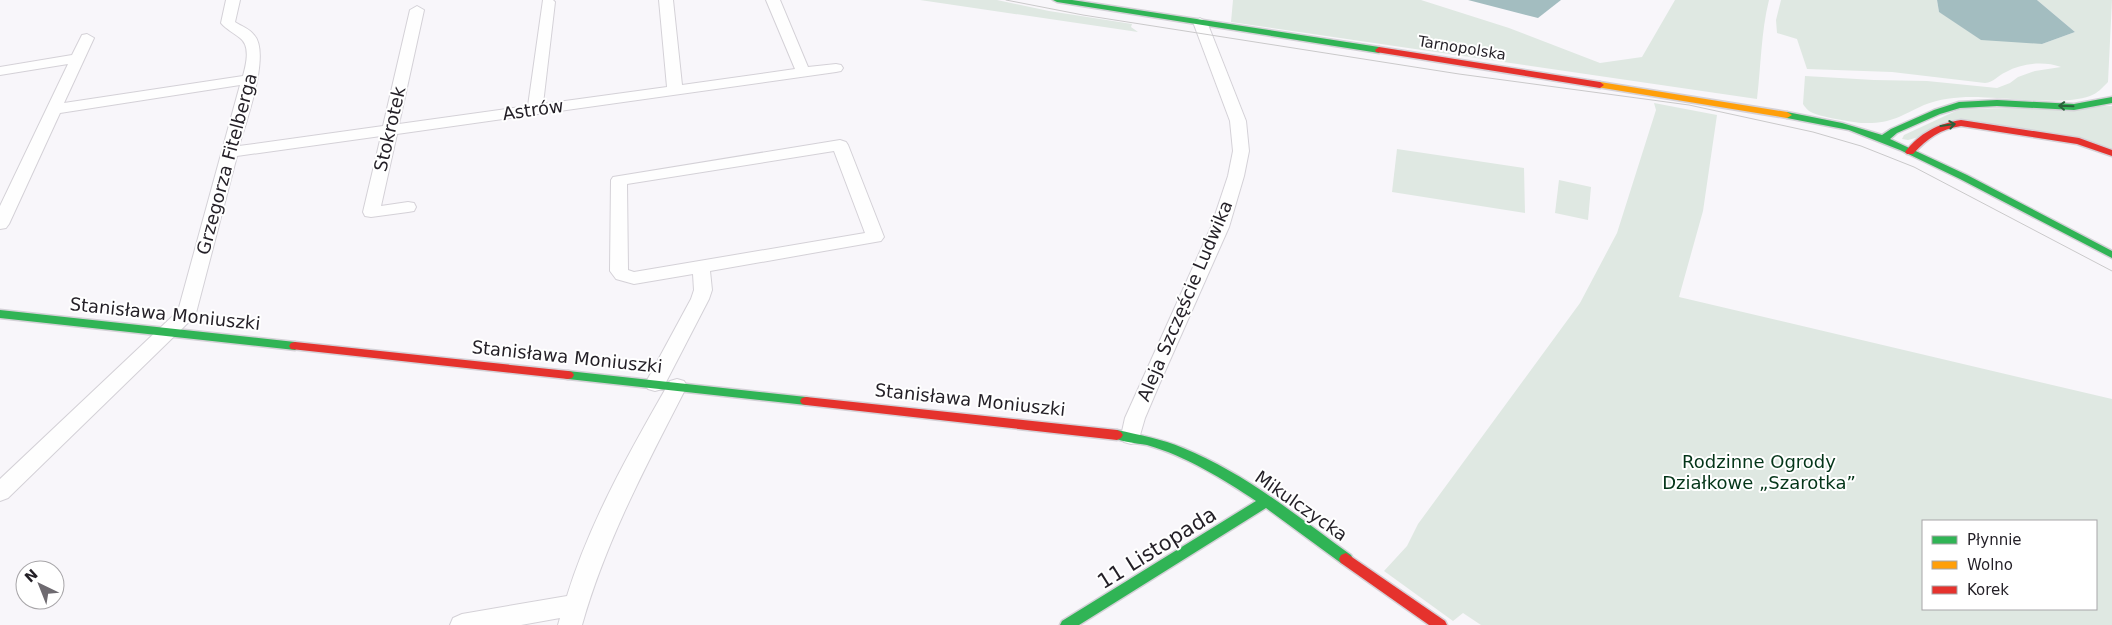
<svg xmlns="http://www.w3.org/2000/svg" width="2112" height="625" font-family="'DejaVu Sans',sans-serif">
  <style>
    .green { fill: #dfe8e2; fill-rule: evenodd }
    .water { fill: #a3bdc0 }
    .lines { fill: none; stroke-linecap: round; stroke-linejoin: round }
    .street-casing { stroke: #d4d1d7; stroke-width: 2 }
    .fast-casing { stroke: #d4d1d7; stroke-width: 3 }
    .slow-casing { stroke: #d4d1d7; stroke-width: 3 }
    .jam-casing { stroke: #d4d1d7; stroke-width: 3 }
    .street { fill: #fefefe; fill-rule: evenodd }
    .fast { fill: #30b455; fill-rule: evenodd }
    .slow { fill: #ff9f0a; fill-rule: evenodd }
    .jam { fill: #e5322d; fill-rule: evenodd }
    .tram { stroke: #cac9ca; stroke-width: 1 }
    .oneway { stroke: #29623b }
    .labels { text-anchor: middle; stroke-width: 4; stroke-linejoin: round; paint-order: stroke }
    .far-street-label { font-size: 15px; fill: #231f26; stroke: #fff }
    .street-label { font-size: 18px; fill: #231f26; stroke: #fff }
    .park-label { font-size: 18px; fill: #043519; stroke: #fff }
    .near-street-label { font-size: 21px; fill: #231f26; stroke: #fff }
  </style>
  <rect width="100%" height="100%" fill="#f8f6fa"/>
  <g class="green">
    <polygon points="920,0 997,0 1049,11 1132,24 1131,27 1138,32"/>
    <path d="M1233,0H1421L1509,28L1600,63L1642,57L1675,0H1769C1761,32 1761,66 1757,99L1231,22Z"/>
    <path d="M1781,0H1937L1939,12L2042,44L2075,32L2037,0H2112L2108,82C2102,88 2098,93 2090,96C2063,106 2003,97 1972,97C1956,97 1939,99 1924,105C1900,116 1891,124 1863,123C1855,123 1816,116 1811,112C1808,111 1805,107 1803,104L1805,76L1874,80L1927,81L1997,88L2010,83L2018,77L2035,71L2061,67C2044,61 2022,63 2006,72C1997,76 1994,82 1985,83L1892,72L1807,69L1797,39L1777,33L1776,20Z"/>
    <path d="M1654,103L1717,115L1703,211L1679,297L2112,399V625H1481L1463,613L1453,621L1384,571L1407,546L1418,524L1580,303L1617,233L1656,110ZM1923,521H2096V609H1923Z"/>
    <polygon points="2112,106 2112,149 1976,121 1908,140 1902,139 1904,135 1960,109"/>
    <polygon points="1397,149 1524,168 1525,213 1392,192"/>
    <polygon points="1559,180 1591,187 1588,220 1555,213"/>
  </g>
  <g class="water">
    <polygon points="1468,0 1561,0 1538,18"/>
    <polygon points="1937,0 2037,0 2075,32 2042,44 1981,40 1939,12"/>
  </g>
  <g class="lines">
    <g class="street-casing">
      <g id="street">
        <path d="M226,0H240L235,22C241,26 250,29 254,35C271,53 246,122 239,146L383,126L410,10L417,6L424,10L399,124L528,106L543,0H553L555,2L543,104L667,87L659,0H673L682,85L795,69L766,0H780L808,67L836,64L841,65L843,68L841,71L836,72L397,134L381,206L408,202L414,203L416,207L414,211L408,212L371,217L365,216L363,212L381,136L237,156L196,313L194,317L8,498L0,501V479L178,311L240,85L60,113L9,224L6,228L0,229V206L68,64L0,75V67L72,55L82,35L87,34L94,38L64,103L243,76C246,65 251,46 240,38C234,33 226,29 221,23Z"/>
        <polygon points="1200,18 1207,22 1246,121 1249,151 1244,176 1229,227 1159,385 1145,418 1138,442 1131,444 1124,442 1121,436 1125,418 1211,227 1228,176 1233,151 1230,121 1193,22"/>
        <path d="M840,140L846,142L848,145L884,237L881,241L710,271L712,290L709,299L665,384L662,389L655,391L648,389L645,384L691,299L694,290L693,274L634,284L616,279L610,271L611,180L613,177ZM834,151L865,233L634,272L628,270L627,184Z"/>
        <path d="M677,379L684,381L687,386C647,464 606,540 582,625H558L560,618L521,625H450L453,618L462,614L567,596C590,521 631,449 670,381Z"/>
      </g>
    </g>
    <g class="fast-casing">
      <g id="fast">
        <polygon points="1053,0 1072,0 1379,47 1383,50 1379,53 1057,2"/>
        <polygon points="2112,97 2112,103 2074,110 1997,106 1960,108 1940,114 1897,133 1890,139 1967,175 2112,251 2112,258 1960,179 1900,150 1849,130 1787,118 1782,115 1787,112 1842,123 1882,135 1891,129 1934,110 1959,102 1997,100 2074,104"/>
        <polygon points="0,310 295,342 301,346 295,350 0,318"/>
        <polygon points="568,371 806,397 810,398 812,401 810,404 806,405 568,379 564,378 562,375 564,372"/>
        <path d="M1117,430C1140,435 1162,439 1183,448C1245,473 1298,517 1351,555L1353,559L1351,563L1346,565L1341,563L1266,508L1079,625H1060L1062,621L1256,501C1223,479 1186,456 1147,445C1135,443 1124,442 1113,438L1111,435L1113,432Z"/>
      </g>
    </g>
    <g class="slow-casing">
      <polygon id="slow" points="1600,82 1787,112 1792,115 1787,118 1597,87 1597,83"/>
    </g>
    <g class="jam-casing">
      <g id="jam">
        <polygon points="1379,47 1600,82 1604,85 1600,88 1376,52 1375,50"/>
        <path d="M1961,120L2079,138L2112,150V156L2077,144L1961,126C1940,129 1928,138 1913,154H1907L1905,152C1920,133 1937,124 1961,120Z"/>
        <polygon points="295,342 568,371 572,372 574,375 572,378 568,379 291,349 289,346 291,343"/>
        <polygon points="806,397 1117,430 1121,432 1123,435 1121,438 1117,440 806,405 802,404 800,401 802,398"/>
        <polygon points="1346,553 1445,621 1447,625 1429,625 1341,563 1339,559 1341,555"/>
      </g>
    </g>
    <use href="#street" class="street"/>
    <use href="#fast" class="fast"/>
    <use href="#slow" class="slow"/>
    <use href="#jam" class="jam"/>
    <polyline class="tram" points="1006,0 1083,15 1459,74 1689,105 1813,132 1861,146 1914,167 2112,271"/>
  </g>
  <defs><path id="oneway-shaft" d="M-6 0H5M1.5-3L5.5 0L1.5 3" fill="none" stroke-width="1.6" stroke-linecap="round" stroke-linejoin="round" transform="scale(1.25)"/></defs>
  <g class="oneway">
    <use href="#oneway-shaft" transform="translate(2066 106) rotate(-178)"/>
    <use href="#oneway-shaft" transform="translate(1948 125) rotate(-8)"/>
  </g>
  <g class="labels">
    <g class="far-street-label">
      <text transform="translate(1462 48) rotate(9)" y="5">Tarnopolska</text>
    </g>
    <g class="street-label">
      <text transform="translate(533 110) rotate(-8)" y="6">Astrów</text>
      <text transform="translate(390 129) rotate(-77)" y="6">Stokrotek</text>
      <text transform="translate(227 164) rotate(-75)" y="6">Grzegorza Fitelberga</text>
      <text transform="translate(1185 301) rotate(-67)" y="6">Aleja Szczęście Ludwika</text>
      <text transform="translate(165 314) rotate(6)" y="6">Stanisława Moniuszki</text>
      <text transform="translate(567 357) rotate(6)" y="6">Stanisława Moniuszki</text>
      <text transform="translate(970 400) rotate(6)" y="6">Stanisława Moniuszki</text>
      <text transform="translate(1301 506) rotate(35)" y="6">Mikulczycka</text>
    </g>
    <g class="park-label">
      <text x="1759" y="468">Rodzinne Ogrody<tspan x="1759" dy="21">Działkowe „Szarotka”</tspan></text>
    </g>
    <g class="near-street-label">
      <text transform="translate(1157 548) rotate(-32)" y="7">11 Listopada</text>
    </g>
  </g>
  <rect x="1922" y="520" width="175" height="90" fill="#ffffff" stroke="#a7a5a8"/>
  <rect x="1932" y="536" width="25" height="8" fill="#30b455" stroke="#a7a5a8"/>
  <text x="1967" y="545" font-size="15" fill="#231f26">Płynnie</text>
  <rect x="1932" y="561" width="25" height="8" fill="#ff9f0a" stroke="#a7a5a8"/>
  <text x="1967" y="570" font-size="15" fill="#231f26">Wolno</text>
  <rect x="1932" y="586" width="25" height="8" fill="#e5322d" stroke="#a7a5a8"/>
  <text x="1967" y="595" font-size="15" fill="#231f26">Korek</text>
  <g transform="translate(40 585) rotate(317)"><circle r="24" fill="#ffffff" stroke="#a7a5a8"/>
  <path d="M0-4L9 19L0 12L-9 19Z" fill="#6e6a70"/>
  <text y="-8" font-size="14" font-weight="bold" text-anchor="middle" fill="#231f26">N</text>
  </g>
</svg>
